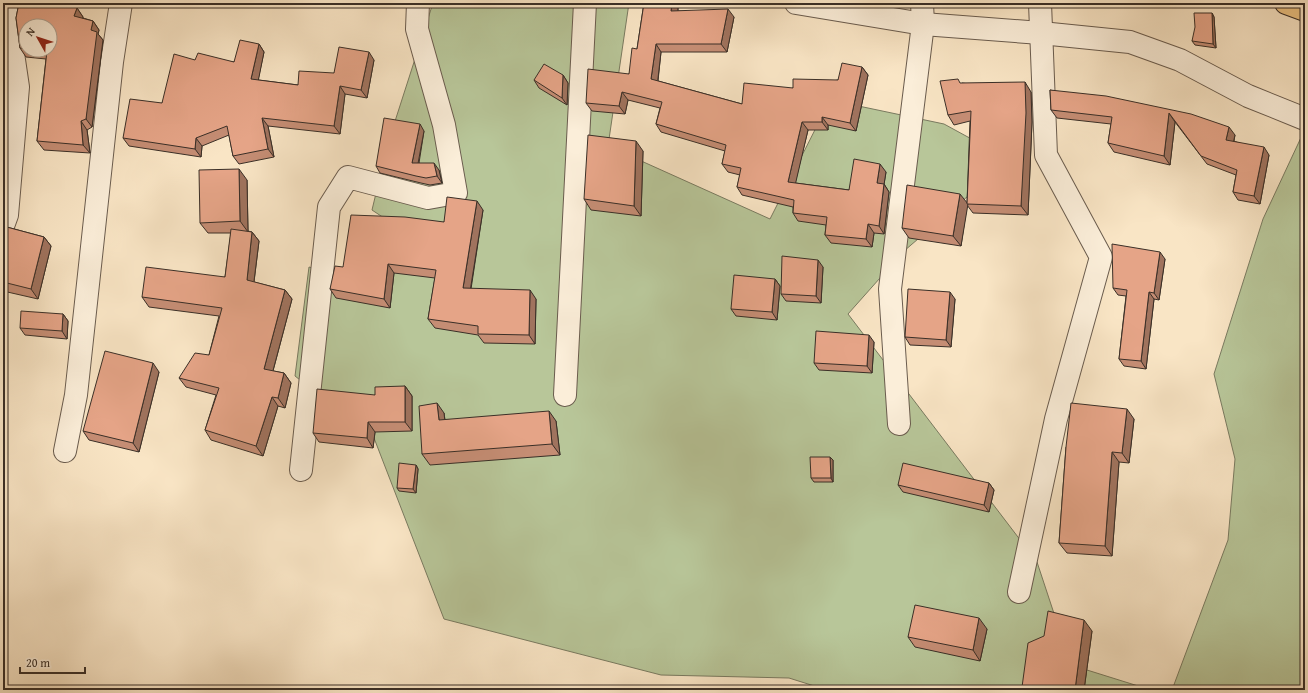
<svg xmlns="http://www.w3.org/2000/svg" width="1308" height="693" font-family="'Gentium Book Plus',serif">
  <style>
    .green { fill: #b8c699; stroke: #797a60 }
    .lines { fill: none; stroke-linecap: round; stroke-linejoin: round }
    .minor-casing { stroke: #6a5c4e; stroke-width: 24 }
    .highway-casing { stroke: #3a2f27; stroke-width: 24 }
    .minor { stroke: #fbeed9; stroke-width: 22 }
    .highway { stroke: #ecc282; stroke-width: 22 }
    .wall { fill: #c58d74; stroke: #3a2f27; fill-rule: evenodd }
    .shaded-wall { fill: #a0735e; stroke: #3a2f27 }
    .building { fill: #e5a487; stroke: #3a2f27 }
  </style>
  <rect width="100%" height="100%" fill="#f9e5c5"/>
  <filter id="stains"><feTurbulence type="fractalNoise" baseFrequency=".005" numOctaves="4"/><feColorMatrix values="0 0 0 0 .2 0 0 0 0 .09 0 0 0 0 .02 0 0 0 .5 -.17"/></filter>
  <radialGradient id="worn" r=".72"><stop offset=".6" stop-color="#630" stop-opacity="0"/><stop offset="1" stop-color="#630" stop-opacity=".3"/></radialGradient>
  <g class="green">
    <polygon points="433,3 629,3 608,146 770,219 830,100 944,124 1010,160 904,251 848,314 1037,562 1071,665 1151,690 827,690 789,678 661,675 444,619 374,438 295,376 309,267 339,275 411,236 372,210 388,143"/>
    <polygon points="1305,129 1305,690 1172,690 1228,540 1235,459 1214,374 1263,219"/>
  </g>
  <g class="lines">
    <g class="minor-casing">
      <g id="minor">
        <polyline points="796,3 923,24 1041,33 1130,42 1180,60 1248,96 1305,119"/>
        <polyline points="3,226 7,215 18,87 9,26 16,3"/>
        <polyline points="565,395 585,3"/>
        <polyline points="899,424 890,289 923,24 922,3"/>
        <polyline points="65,451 76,395 112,62 121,3"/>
        <polyline points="301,470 329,207 348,177 428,198 456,193 444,125 417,29 418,3"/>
        <polyline points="1019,592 1056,419 1101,257 1046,155 1040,3"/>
      </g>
    </g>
    <g class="highway-casing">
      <polyline id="highway" points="1286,3 1305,10"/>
    </g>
    <use href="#minor" class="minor"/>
    <use href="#highway" class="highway"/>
  </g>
  <g class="wall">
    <path d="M19,3H59L77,8L83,17V18L93,21L99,30L98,34L103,40L92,127L87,130L90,153L44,150L37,141L46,59L26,57L20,48L16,18ZM26,26H50V50H26Z"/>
    <polygon points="644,3 674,3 678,8 678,11 734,17 727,52 661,52 658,81 742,104 793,88 838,80 862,67 868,75 856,131 828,125 828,130 808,130 795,183 849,190 886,172 884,184 889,192 884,234 874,233 872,247 831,243 825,235 826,225 798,221 793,213 793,207 742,195 737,187 740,175 728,172 722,164 725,151 661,132 656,124 660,108 628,100 625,114 592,111 586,103 629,74 637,49"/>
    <polygon points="1212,13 1214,17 1216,48 1195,45 1192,41"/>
    <polygon points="259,44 264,52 258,80 298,85 374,60 367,98 345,94 340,134 268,126 274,157 239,164 233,156 229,135 202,146 201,157 129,146 123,138 162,103 195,60 234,62"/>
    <polygon points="563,75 568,83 567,105 539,88 534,80"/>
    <polygon points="962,83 1031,92 1032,122 1028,215 973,213 967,205 961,246 909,238 902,228 967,203 970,121 954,125 948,115"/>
    <polygon points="1050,90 1235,135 1234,141 1269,155 1260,204 1238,200 1233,192 1236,175 1207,164 1175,122 1170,165 1114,152 1108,143 1111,124 1057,118 1051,110"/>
    <polygon points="424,131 419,163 439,170 442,183 430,185 421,183 380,173 376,166"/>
    <polygon points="643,151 641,216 591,210 584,199"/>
    <polygon points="247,180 248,231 252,232 259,241 254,282 285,290 292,299 273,371 284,373 291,383 285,408 278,406 263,456 211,440 205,430 216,395 186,387 179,378 209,355 219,316 149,307 142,297 225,277 231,233 208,233 200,223"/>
    <polygon points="483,210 471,289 536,299 535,344 484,343 478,335 435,328 428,319 435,278 394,273 390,308 336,298 330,289 343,267 444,222"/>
    <polygon points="3,226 44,237 51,246 38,299 3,291"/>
    <polygon points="1165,259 1159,300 1154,299 1146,369 1124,366 1119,359 1126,296 1118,295 1113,288"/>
    <polygon points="823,267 821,303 786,301 781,294"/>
    <polygon points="775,279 780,286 777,320 736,316 731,309"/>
    <polygon points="955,299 951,347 910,345 905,337"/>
    <polygon points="63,314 68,321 67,339 25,335 20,328"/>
    <polygon points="874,342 872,373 819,370 814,363"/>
    <polygon points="159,372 139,452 89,440 83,431"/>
    <polygon points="405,386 412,396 412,431 375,432 373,448 319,442 313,433 375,395"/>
    <polygon points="444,413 445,420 556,421 560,455 430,465 422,454"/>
    <polygon points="1134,419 1129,463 1119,462 1112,556 1067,553 1059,543 1066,447"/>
    <polygon points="830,457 833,460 833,482 814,482 811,478"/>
    <polygon points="416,465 418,469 416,493 399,491 397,488"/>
    <polygon points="989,483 994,490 989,512 903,492 898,485"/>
    <polygon points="987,629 980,661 915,647 908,637"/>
    <polygon points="1092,631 1084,690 1024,690 1022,687"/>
  </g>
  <g class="shaded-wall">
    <polygon points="672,3 674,3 678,8 677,20 671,11"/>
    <polygon points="77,8 83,17 80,25 74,16"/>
    <polygon points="728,9 734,17 727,52 721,44"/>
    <polygon points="1212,13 1214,17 1216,48 1213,44"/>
    <polygon points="93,21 99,30 98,34 103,40 92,127 86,119 91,30"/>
    <polygon points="259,44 264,52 257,87 251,79"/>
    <polygon points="656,44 661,52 657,87 651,79"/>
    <polygon points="369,52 374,60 367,98 361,90"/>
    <polygon points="862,67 868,75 856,131 850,123"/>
    <polygon points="563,75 568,83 567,105 562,98"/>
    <polygon points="1025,82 1031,92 1032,122 1028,215 1021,206"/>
    <polygon points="340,86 345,94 340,134 334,126"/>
    <polygon points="622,92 628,100 625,114 619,106"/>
    <polygon points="1169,113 1175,122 1170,165 1164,156"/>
    <polygon points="822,117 828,125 828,130 822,122"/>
    <polygon points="262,118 268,126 274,157 268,149"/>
    <polygon points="81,121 87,130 90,153 83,145"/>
    <polygon points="802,122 808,130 794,190 788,182"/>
    <polygon points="420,124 424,131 417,169 412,163"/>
    <polygon points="1229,127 1235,135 1232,148 1226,140"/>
    <polygon points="196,138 202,146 201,157 195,149"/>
    <polygon points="636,141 643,151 641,216 634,206"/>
    <polygon points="1264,147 1269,155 1260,204 1254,196"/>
    <polygon points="434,163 439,170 442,183 437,176"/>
    <polygon points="880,164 886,172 883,191 877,183"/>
    <polygon points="239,169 247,180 248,232 240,221"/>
    <polygon points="884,184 889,192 884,234 879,226"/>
    <polygon points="960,194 968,204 961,246 953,236"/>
    <polygon points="477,201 483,210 469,298 463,288"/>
    <polygon points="868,224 874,233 872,247 866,239"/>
    <polygon points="252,232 259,241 253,289 247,280"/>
    <polygon points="44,237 51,246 38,299 31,289"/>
    <polygon points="1160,252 1165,259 1159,300 1154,293"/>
    <polygon points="818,260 823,267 821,303 816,296"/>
    <polygon points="388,264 394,273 390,308 384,299"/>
    <polygon points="775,279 780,286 777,320 772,312"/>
    <polygon points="285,290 292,299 271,378 264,369"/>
    <polygon points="530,290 536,299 535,344 529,335"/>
    <polygon points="950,292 955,299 951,347 946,340"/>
    <polygon points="1149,292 1154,299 1146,369 1141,361"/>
    <polygon points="63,314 68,321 67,339 62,331"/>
    <polygon points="869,335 874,342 872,373 867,366"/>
    <polygon points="153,363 159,372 139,452 133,443"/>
    <polygon points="284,373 291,383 285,408 278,398"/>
    <polygon points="405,386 412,396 412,431 405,422"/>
    <polygon points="272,397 278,406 263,456 256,446"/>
    <polygon points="437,403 444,413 446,431 439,420"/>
    <polygon points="1127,409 1134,419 1129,463 1122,453"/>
    <polygon points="549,411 556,421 560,455 552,444"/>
    <polygon points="368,422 375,432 373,448 367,438"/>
    <polygon points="1112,452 1119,462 1112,556 1105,546"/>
    <polygon points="830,457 833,460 833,482 831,478"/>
    <polygon points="416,465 418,469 416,493 413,489"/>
    <polygon points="989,483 994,490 989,512 984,505"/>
    <polygon points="979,618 987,629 980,661 973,650"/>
    <polygon points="1084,620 1092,631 1084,690 1075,690"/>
  </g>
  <g class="building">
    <polygon points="19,3 59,3 77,8 74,16 93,21 91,30 97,32 86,119 81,121 83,145 37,141 47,51 37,50 50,50 50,26 26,26 26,49 20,48 16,18"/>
    <polygon points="644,3 672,3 671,11 728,9 721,44 656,44 651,79 742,104 744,83 793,88 793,79 838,80 842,63 862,67 850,123 822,117 822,122 802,122 788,182 849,190 854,159 880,164 877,183 884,184 879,226 868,224 866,239 825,235 827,217 793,213 794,200 737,187 741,168 722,164 726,145 656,124 662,102 622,92 619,106 586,103 588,69 629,74 632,48 637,49"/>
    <polygon points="1194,13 1212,13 1213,44 1192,41 1195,27"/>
    <polygon points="240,40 259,44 251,79 298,85 299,71 334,73 339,47 369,52 361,90 340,86 334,126 262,118 268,149 233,156 227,126 196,138 195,149 123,138 130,99 162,103 174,54 195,60 198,53 234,62"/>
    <polygon points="544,64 563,75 562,98 534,80"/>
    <polygon points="958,79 960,83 1025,82 1026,113 1021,206 967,204 971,111 948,115 940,81"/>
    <polygon points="1050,90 1106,96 1191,114 1229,127 1226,140 1264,147 1254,196 1233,192 1237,170 1201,156 1169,113 1164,156 1108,143 1112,117 1051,110"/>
    <polygon points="384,118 420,124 412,163 434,163 437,176 426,178 416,176 376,166"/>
    <polygon points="588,135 636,141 634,206 584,199"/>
    <polygon points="239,169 240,221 200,223 199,170"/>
    <polygon points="907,185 960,194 953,236 902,228"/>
    <polygon points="447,197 477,201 463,288 530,290 529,335 478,334 478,326 428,319 436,270 388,264 384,299 330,289 335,266 343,267 351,215 405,217 444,222"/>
    <polygon points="3,226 44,237 31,289 3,282"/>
    <polygon points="231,229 252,232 247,280 285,290 264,369 284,373 278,398 272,397 256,446 205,430 219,388 179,378 195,353 209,355 222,308 142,297 146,267 225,277"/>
    <polygon points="1112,244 1160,252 1154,293 1149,292 1141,361 1119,359 1127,290 1113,288"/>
    <polygon points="782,256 818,260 816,296 781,294"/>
    <polygon points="734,275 775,279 772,312 731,309"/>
    <polygon points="908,289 950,292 946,340 905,337"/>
    <polygon points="21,311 63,314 62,331 20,328"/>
    <polygon points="816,331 869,335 867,366 814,363"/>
    <polygon points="105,351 153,363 133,443 83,431"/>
    <polygon points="405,386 405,422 368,422 367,438 313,433 317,389 375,395 375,387"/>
    <polygon points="437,403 439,420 549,411 552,444 422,454 419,406"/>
    <polygon points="1071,403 1127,409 1122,453 1112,452 1105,546 1059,543 1066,447"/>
    <polygon points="810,457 830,457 831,478 811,478"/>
    <polygon points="399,463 416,465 413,489 397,488"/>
    <polygon points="903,463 989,483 984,505 898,485"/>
    <polygon points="915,605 979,618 973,650 908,637"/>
    <polygon points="1048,611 1084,620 1075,690 1044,690 1022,687 1028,643 1044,636"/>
  </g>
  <rect width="1308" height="693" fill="none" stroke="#f9e5c5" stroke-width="16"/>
  <rect x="4" y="4" width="1300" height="685" fill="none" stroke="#3a2f27" stroke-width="2"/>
  <rect x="8" y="8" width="1292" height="677" fill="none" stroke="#3a2f27"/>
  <g transform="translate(38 38) rotate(309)"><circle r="19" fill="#fbeed9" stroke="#aea292"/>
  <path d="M0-3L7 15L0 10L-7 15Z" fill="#8f2418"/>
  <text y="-6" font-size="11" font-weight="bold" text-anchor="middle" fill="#3a2f27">N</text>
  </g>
  <path d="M20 667v6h65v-6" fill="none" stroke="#3a2f27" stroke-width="2"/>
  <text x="26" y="667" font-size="12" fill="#3a2f27" stroke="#fbeed9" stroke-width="3" paint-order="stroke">20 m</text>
  <rect width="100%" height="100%" filter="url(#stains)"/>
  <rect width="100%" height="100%" fill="url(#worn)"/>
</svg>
